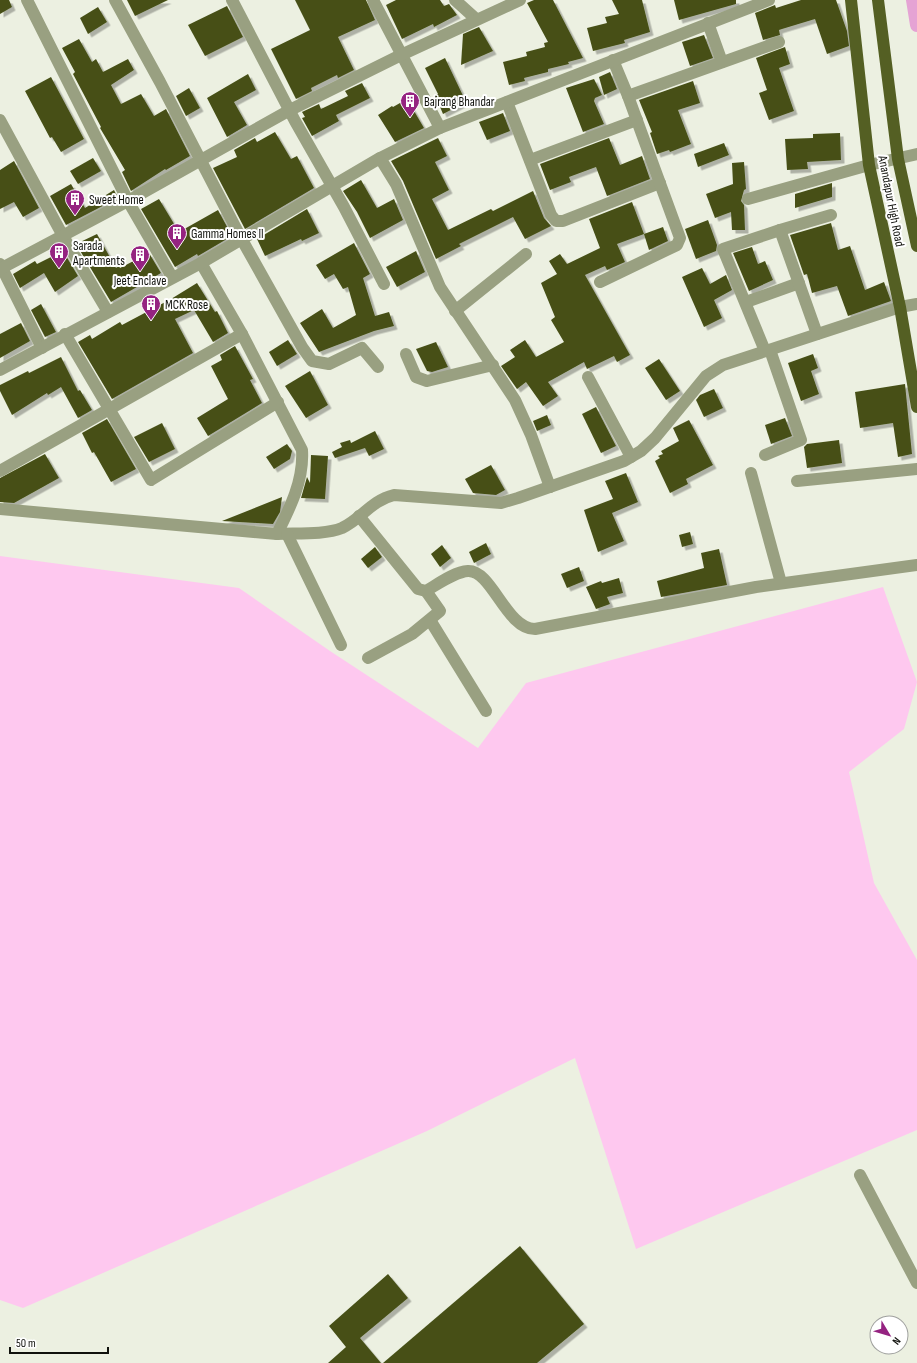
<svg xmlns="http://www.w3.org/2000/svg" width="917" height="1363" font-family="'Sofia Sans Condensed',sans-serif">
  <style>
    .green { fill: #fec8ef }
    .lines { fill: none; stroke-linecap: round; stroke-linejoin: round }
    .canal { stroke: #e5a3d4; stroke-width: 14 }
    .building { fill: #465017; filter: url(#shadow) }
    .minor { stroke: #99a081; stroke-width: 12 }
    .major { stroke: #545f23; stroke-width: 12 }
    .labels { text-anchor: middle; stroke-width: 4; stroke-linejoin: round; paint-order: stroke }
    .poi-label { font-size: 13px; fill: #10110c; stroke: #fff; text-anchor: start }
    .street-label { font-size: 13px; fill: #10110c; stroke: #fff }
  </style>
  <defs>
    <filter id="shadow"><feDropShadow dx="3.5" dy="3.5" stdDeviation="0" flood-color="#0004"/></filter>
  </defs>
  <rect width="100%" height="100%" fill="#ecf0e1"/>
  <polygon class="green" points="0,556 239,588 330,651 478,748 526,683 883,587 917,682 904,729 849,772 874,883 917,960 917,1130 636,1249 575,1058 427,1131 23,1308 0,1300"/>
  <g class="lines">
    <polyline class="canal" points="913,0 917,25"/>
  </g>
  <g class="building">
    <polygon points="0,0 9,0 12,7 0,14"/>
    <polygon points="127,0 168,0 135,16"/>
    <polygon points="295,0 366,0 375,20 338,37 354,70 338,78 337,75 311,88 312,91 296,99 271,49 310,30"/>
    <polygon points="396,0 440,0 444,6 449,4 457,15 434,27 433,24 402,39 386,5"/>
    <polygon points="534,0 553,0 583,58 568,62 569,64 548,69 548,72 524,78 525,81 509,85 503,62 527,56 526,52 545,47 544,43 548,42 527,3"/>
    <polygon points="612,0 642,0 650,32 624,40 625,43 593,51 587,28 607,23 605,17 619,14"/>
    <polygon points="674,0 736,0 736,4 679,20"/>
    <polygon points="801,0 836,0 847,31 849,46 827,54 815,19 782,29 779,30 780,35 763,40 755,13 775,5 776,8"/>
    <polygon points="227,6 243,37 205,56 188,25"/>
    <polygon points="98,7 107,22 88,34 80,18"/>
    <polygon points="479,27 493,51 461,65 463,34"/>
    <polygon points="704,35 713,58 690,66 682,42"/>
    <polygon points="79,39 92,62 96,59 103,72 128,59 134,70 111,85 121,104 141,94 154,116 166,109 190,156 166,170 165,169 131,191 122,172 125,170 100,128 101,127 73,74 75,72 62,48"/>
    <polygon points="785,47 790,64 779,68 794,111 769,120 759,93 767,90 756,58"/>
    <polygon points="445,58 466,102 443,114 435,95 438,94 425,68"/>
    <polygon points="610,72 617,89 604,95 599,77"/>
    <polygon points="248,74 256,90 234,102 247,125 227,137 207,98"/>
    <polygon points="51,77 84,139 61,152 52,137 50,138 25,91"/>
    <polygon points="594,79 602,95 595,98 594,101 604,124 583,132 566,88"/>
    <polygon points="693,81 700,103 678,110 691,144 670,152 669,150 657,154 650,133 652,132 639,100"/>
    <polygon points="362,83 370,98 336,115 339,121 312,136 302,118 305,117 302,112 319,104 321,109 348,96 345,91"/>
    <polygon points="189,88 200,108 186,116 176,96"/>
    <polygon points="407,99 424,128 395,142 378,115 392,106 393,107"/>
    <polygon points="503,113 510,131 487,140 479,122"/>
    <polygon points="275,132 291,159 297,156 314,188 245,229 213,168 237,157 234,150 255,138 257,142"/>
    <polygon points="840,133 841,160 807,162 808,169 787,170 785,139 813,138 813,134"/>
    <polygon points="438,138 447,156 435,162 449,190 432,199 448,230 491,209 493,211 533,191 544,218 551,226 525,239 513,217 459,244 461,246 436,259 403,181 391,161"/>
    <polygon points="609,138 620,165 642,156 650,179 607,196 596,167 569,177 571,182 550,190 540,164"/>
    <polygon points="724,143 729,155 698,167 694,154"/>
    <polygon points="93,158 101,171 78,184 70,171"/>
    <polygon points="14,161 39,208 23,217 14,202 0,209 0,170"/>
    <polygon points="744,162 746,189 744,190 741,201 744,205 745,230 732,230 731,212 715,218 706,194 733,184 732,163"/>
    <polygon points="361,180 377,208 394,199 403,220 370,238 357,212 343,191"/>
    <polygon points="832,183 832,197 795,208 795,194"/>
    <polygon points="71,184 85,208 114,190 118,198 66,225 50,196"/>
    <polygon points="159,199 179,232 218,210 232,236 198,256 197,254 175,267 141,209"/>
    <polygon points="632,202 644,234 617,244 625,262 607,270 605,266 585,275 630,355 617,362 614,356 587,369 584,362 548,382 558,396 543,406 526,382 517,389 501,366 515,357 510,350 525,340 536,357 564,342 551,320 555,317 541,283 557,274 549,261 560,254 567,264 600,248 589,219"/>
    <polygon points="307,209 319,233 302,241 301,239 265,256 257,239"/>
    <polygon points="708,220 717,245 716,251 696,259 685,229"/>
    <polygon points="831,223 838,250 850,246 865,290 884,282 891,301 848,316 837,286 812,293 807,274 804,275 790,235"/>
    <polygon points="663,227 668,241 649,250 644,234"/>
    <polygon points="97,234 116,268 119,266 120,268 149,253 161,273 111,302 76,244"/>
    <polygon points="354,243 370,274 363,278 375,316 389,312 394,326 374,331 319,352 300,323 322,309 333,328 356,315 348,287 343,289 334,274 325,279 316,265"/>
    <polygon points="752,247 758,264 765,261 773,280 749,291 733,253"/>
    <polygon points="63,251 78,276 55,292 44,273 20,288 13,274 35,261 37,264"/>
    <polygon points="416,251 425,272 397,287 386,267"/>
    <polygon points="702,268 710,284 726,275 732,290 714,300 722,318 704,327 682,277"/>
    <polygon points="197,283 215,312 217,311 228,333 213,342 194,310 175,319 193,353 112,399 78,342 90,335 92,339 120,322 122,325 171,299"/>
    <polygon points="41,304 56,332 45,337 31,310"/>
    <polygon points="21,323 30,341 0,358 0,334"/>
    <polygon points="288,340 297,354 277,366 269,352"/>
    <polygon points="436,342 448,367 432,372 427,371 416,349"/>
    <polygon points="235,346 253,379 250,380 262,403 208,436 197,418 228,399 211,366 222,360 220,355"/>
    <polygon points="813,354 818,368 811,371 819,394 801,401 788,363"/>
    <polygon points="61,357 78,391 80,390 92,410 78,418 61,387 48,395 47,393 12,415 0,391 0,385 28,371 29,373"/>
    <polygon points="659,359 680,391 666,400 645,368"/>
    <polygon points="310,371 328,405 306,418 285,386"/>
    <polygon points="905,384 912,454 898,457 893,423 860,428 855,392"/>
    <polygon points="714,389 723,408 704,417 696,400 700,395"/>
    <polygon points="596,407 616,446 601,453 582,414"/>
    <polygon points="547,415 551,425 537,431 533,421"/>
    <polygon points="785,418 792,436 771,444 765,425"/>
    <polygon points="107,419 136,469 111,482 94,452 92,453 82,433"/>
    <polygon points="689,420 713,465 686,479 688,484 670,493 655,461 660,458 658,456 663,454 661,451 679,441 673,428"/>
    <polygon points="162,423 175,449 149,462 134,437"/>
    <polygon points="375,431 384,449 369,456 365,448 335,458 332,452 342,447 340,443 350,440 351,443"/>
    <polygon points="839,440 842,463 807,468 804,447 807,444"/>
    <polygon points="287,444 292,451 290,459 274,469 266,457"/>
    <polygon points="45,454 59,478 14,503 0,502 0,478"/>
    <polygon points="311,455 328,456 325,499 301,498 307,477 310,483"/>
    <polygon points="491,465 505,490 496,495 473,493 465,479"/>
    <polygon points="626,473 638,502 612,513 624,541 598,552 584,510 613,499 605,481"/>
    <polygon points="282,497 280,512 273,524 222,521"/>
    <polygon points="690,532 693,544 682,547 679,535"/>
    <polygon points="486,543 491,554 474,563 469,552"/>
    <polygon points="442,545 451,558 440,567 431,554"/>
    <polygon points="375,547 382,557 368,568 361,559"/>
    <polygon points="719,549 727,585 661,597 657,581 704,568 701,553"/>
    <polygon points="579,567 584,581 567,588 561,574"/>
    <polygon points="619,578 623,593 607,597 610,604 596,609 586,587 601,581 602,583"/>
    <polygon points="520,1246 584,1324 537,1363 383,1363"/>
    <polygon points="388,1274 408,1298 360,1338 381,1363 328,1363 346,1347 329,1326"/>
  </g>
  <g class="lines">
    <g class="minor">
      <polyline points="27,0 128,201 172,277"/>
      <polyline points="115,0 160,82 241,238 302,347 312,361 329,364 362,348 378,367"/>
      <polyline points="232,0 295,121 344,207 384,284"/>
      <polyline points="373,0 440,128"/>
      <polyline points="455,0 476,19"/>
      <polyline points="708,23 722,62"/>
      <polyline points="628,96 779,42"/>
      <polyline points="507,102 551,215 556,221 563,221 660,183"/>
      <polyline points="0,120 63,236 108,312"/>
      <polyline points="380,158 396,184 440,287 515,400 531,435 550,487"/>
      <polyline points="530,160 637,120"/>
      <polyline points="748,199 869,165 917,154"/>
      <path d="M201,263L242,334L302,450C304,480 290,508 277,534"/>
      <polyline points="0,264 42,348"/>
      <polyline points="0,269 128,201 290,110 401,55 520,0"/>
      <polyline points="600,282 677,245 680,238 628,96 613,60"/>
      <polyline points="746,302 799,283"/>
      <polyline points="455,311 526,254"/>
      <polyline points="65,334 151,480 278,402"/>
      <polyline points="817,334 780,230 831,215"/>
      <polyline points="765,351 723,249 780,230"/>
      <polyline points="406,354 416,377 427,381 493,365"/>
      <polyline points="0,370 201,263 380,158 440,128 769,0"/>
      <polyline points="588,377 631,457"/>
      <polyline points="765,455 801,440 770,350"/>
      <polyline points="0,471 242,334"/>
      <polyline points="751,473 781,583"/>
      <polyline points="797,481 917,469"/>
      <path d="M0,509L277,534C296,533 325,535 342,528C363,518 370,501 394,495L501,503L518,498L624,461L641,451L655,438L706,376L723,365L900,307L917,304"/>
      <path d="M359,516L418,589L426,591C438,584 454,572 468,571C492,570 506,629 535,629L756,587L917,565"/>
      <polyline points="287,534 341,645"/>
      <polyline points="430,620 486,711"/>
      <polyline points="368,658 412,634 440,611 426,591"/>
      <polyline points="860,1175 917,1283"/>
    </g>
    <g class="major">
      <polyline points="851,0 869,165 900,307 917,407"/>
      <polyline points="878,0 898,159 917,246"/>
    </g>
  </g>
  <defs>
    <g id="building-pin" transform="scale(1)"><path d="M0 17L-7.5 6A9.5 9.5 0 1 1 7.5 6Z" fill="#952381" stroke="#fff"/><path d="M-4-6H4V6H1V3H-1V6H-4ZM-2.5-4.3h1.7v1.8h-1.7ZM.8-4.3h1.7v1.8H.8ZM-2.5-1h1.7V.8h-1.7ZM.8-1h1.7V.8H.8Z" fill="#fff"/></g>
  </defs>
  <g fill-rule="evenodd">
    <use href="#building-pin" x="410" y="101"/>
    <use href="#building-pin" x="75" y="199"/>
    <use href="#building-pin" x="177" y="233"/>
    <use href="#building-pin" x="59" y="252"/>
    <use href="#building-pin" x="140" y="255"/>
    <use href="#building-pin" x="151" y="304"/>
  </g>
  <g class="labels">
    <g class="poi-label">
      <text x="424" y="106">Bajrang Bhandar</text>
      <text x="89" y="204">Sweet Home</text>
      <text x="191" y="238">Gamma Homes II</text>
      <text x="73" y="250">Sarada<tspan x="73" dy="15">Apartments</tspan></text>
      <text x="140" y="285" text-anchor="middle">Jeet Enclave</text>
      <text x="165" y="309">MCK Rose</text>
    </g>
    <g class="street-label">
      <text transform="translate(892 201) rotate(79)" y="5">Anandapur High Road</text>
    </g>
  </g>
  <g transform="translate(889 1335) rotate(128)"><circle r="19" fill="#ffffff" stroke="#9fa09e"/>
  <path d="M0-3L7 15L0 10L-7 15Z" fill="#952381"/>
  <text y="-6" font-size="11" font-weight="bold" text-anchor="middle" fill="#10110c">N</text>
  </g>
  <path d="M10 1347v6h98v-6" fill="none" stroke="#10110c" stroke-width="2"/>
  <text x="16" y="1347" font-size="12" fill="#10110c" stroke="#ffffff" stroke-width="3" paint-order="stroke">50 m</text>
</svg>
